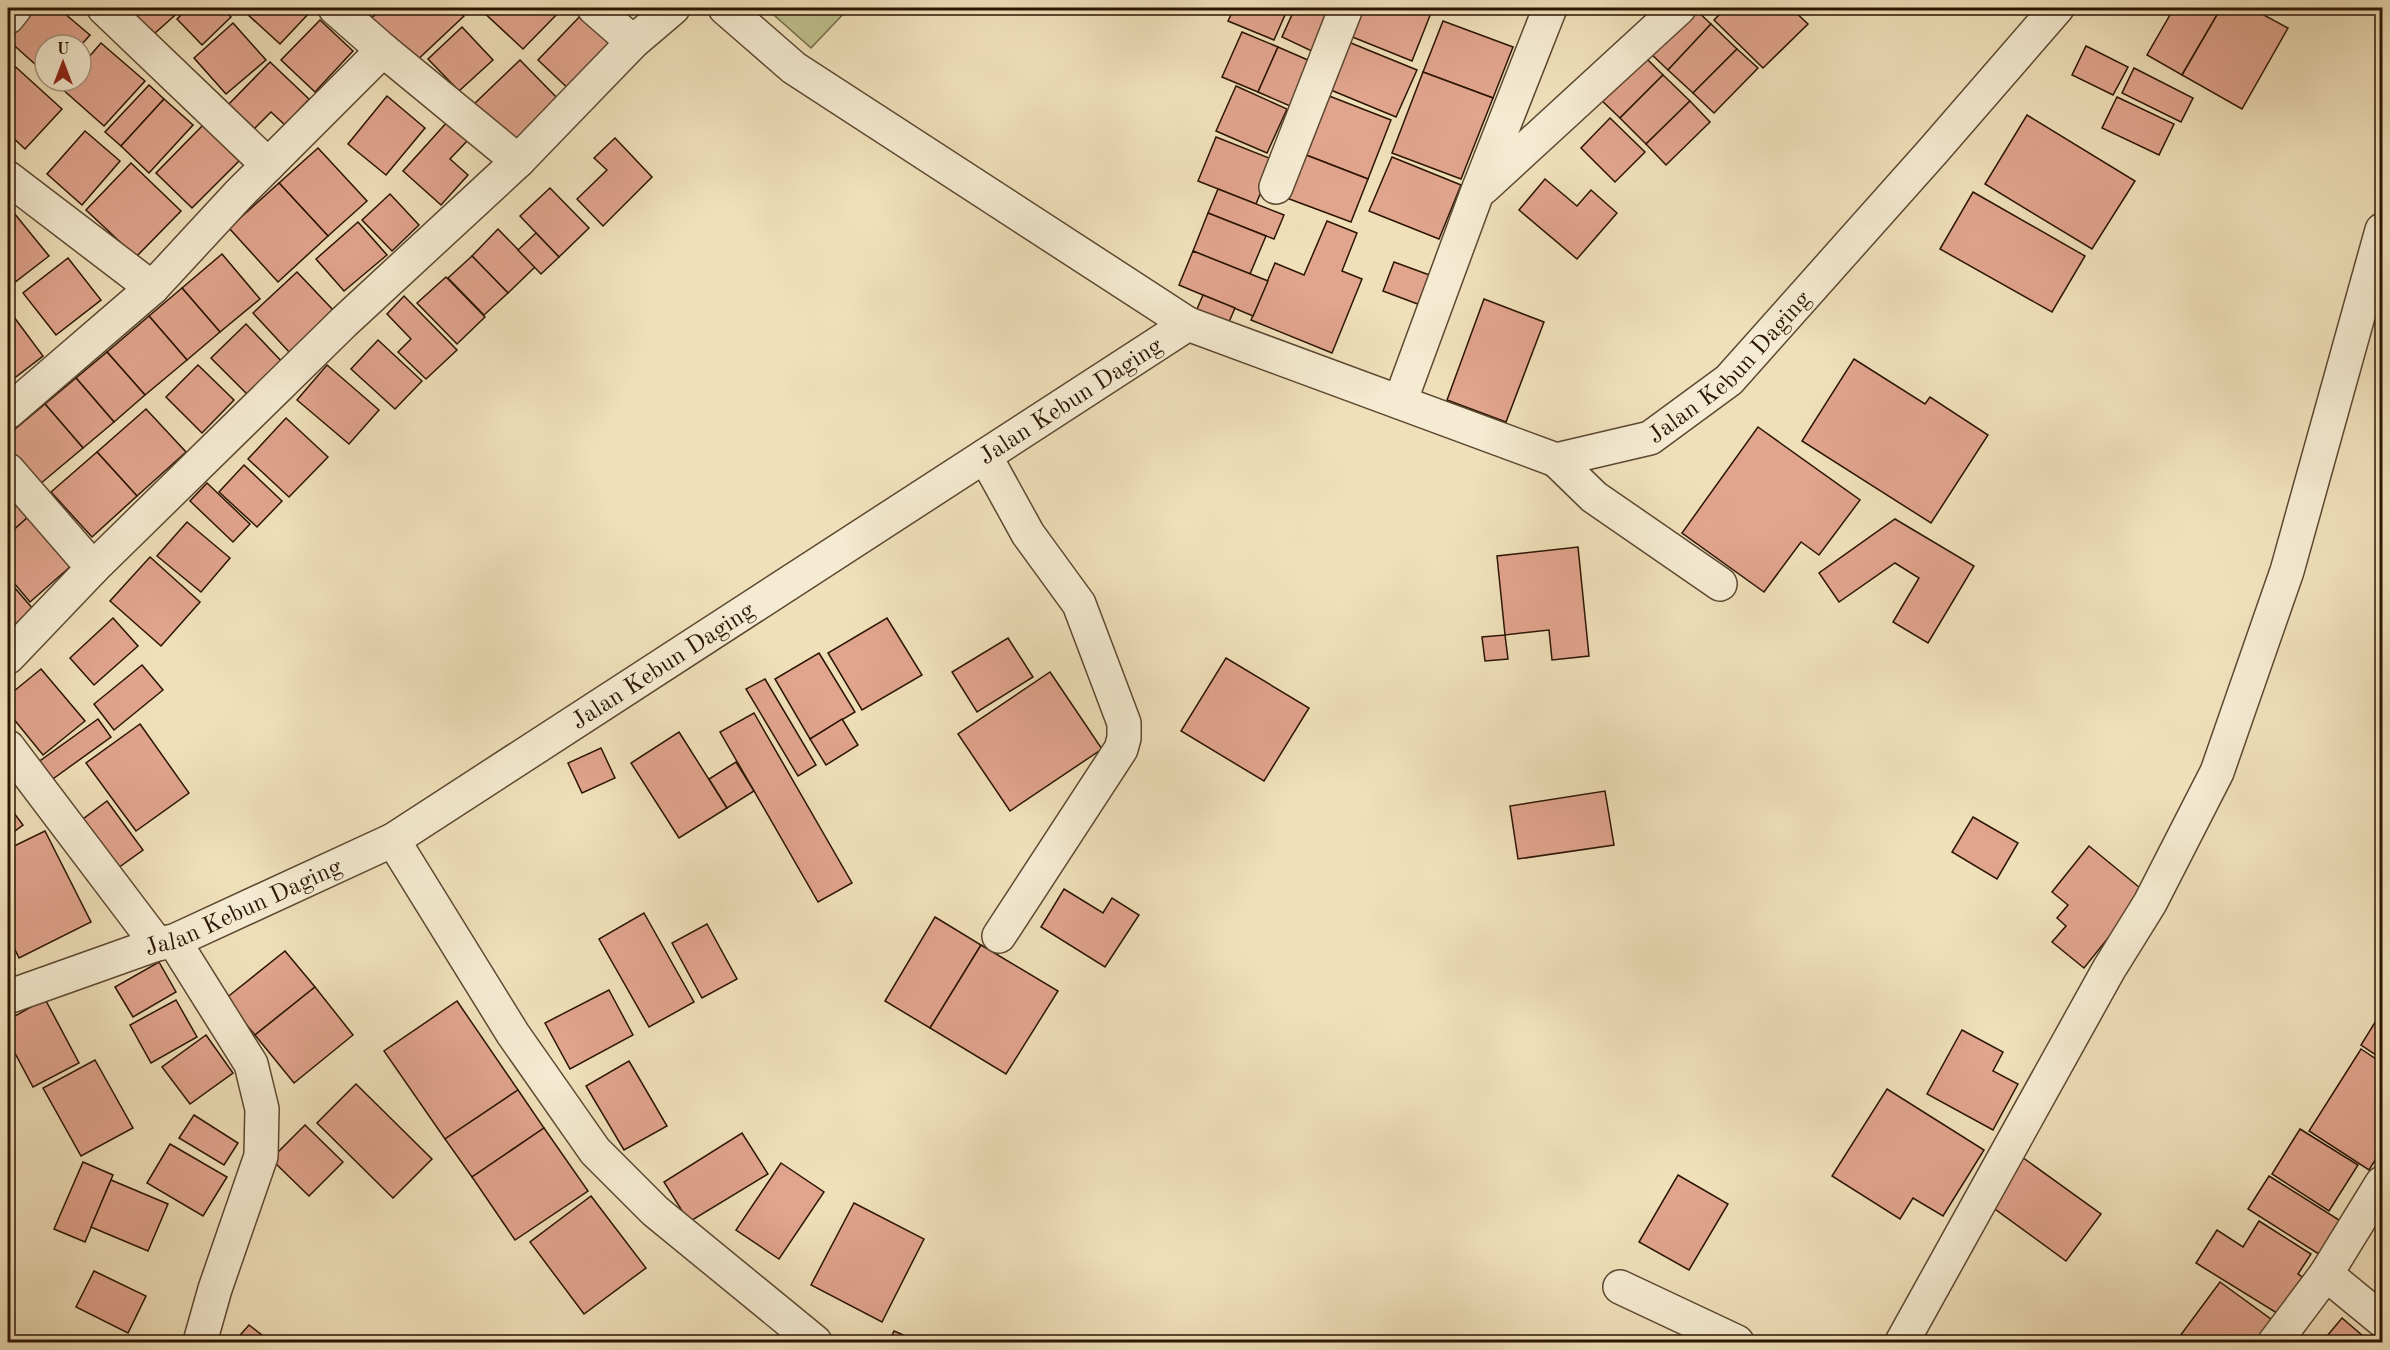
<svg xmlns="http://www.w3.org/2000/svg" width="2390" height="1350" font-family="'Old Standard TT',serif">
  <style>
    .green { fill: #bdc18d; stroke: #746b48; stroke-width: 1.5 }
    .building { fill: #e1a48d; stroke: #2b1503; stroke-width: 1.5 }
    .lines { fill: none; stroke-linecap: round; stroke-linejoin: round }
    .minor-casing { stroke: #5c4831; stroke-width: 36 }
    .minor { stroke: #f5ebd2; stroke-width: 33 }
    .labels { text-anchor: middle; stroke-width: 4.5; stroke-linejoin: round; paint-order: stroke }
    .street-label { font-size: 24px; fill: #2b1503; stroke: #f5ebd2 }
  </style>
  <rect width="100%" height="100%" fill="#f0e0ba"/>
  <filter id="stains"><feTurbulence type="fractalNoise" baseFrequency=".00333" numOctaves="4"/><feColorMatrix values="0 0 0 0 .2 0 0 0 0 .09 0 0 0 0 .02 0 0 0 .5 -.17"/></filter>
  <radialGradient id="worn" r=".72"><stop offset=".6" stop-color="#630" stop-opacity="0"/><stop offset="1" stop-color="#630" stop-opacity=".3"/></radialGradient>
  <polygon class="green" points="766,8 849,8 811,48"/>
  <g class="building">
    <polygon points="33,8 58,8 90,35 81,45 45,45 45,73 8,40 8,37"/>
    <polygon points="115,8 183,8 145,42"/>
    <polygon points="188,8 222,8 231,17 202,45 177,19"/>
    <polygon points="251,8 310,8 312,10 280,44 246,13"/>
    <polygon points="383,8 455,8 464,16 412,65 369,20"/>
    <polygon points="479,8 563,8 523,49"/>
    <polygon points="1234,8 1288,8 1274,40 1228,21"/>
    <polygon points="1295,8 1339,8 1318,54 1282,37"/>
    <polygon points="1361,8 1418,8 1431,13 1412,61 1350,36"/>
    <polygon points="1694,8 1711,24 1668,70 1648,51"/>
    <polygon points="1726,8 1791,8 1808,24 1763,68 1714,20"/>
    <polygon points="2174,8 2221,8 2182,75 2147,55"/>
    <polygon points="2221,8 2251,8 2288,28 2242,109 2182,75"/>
    <polygon points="585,11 621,47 574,94 538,60"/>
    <polygon points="320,20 353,51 315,92 281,60"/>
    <polygon points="1443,21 1513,47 1493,98 1423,72"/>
    <polygon points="233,23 266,60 226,94 194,58"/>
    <polygon points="1711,24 1737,49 1693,93 1668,70"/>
    <polygon points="462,27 493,60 459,91 428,59"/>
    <polygon points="1242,32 1278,47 1258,92 1222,77"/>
    <polygon points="1346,41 1417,70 1396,117 1326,88"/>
    <polygon points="101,43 145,81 104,126 61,88 67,81 81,81 81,66"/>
    <polygon points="2086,46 2128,67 2113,95 2072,75"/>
    <polygon points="1278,47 1317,64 1297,109 1258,92"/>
    <polygon points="1737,49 1758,68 1714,113 1693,93"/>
    <polygon points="1643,55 1663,75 1620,118 1599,98"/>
    <polygon points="8,60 62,109 25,149 8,133"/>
    <polygon points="520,60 560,101 511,147 472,106"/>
    <polygon points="270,62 309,99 285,125 271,112 250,133 225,108"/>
    <polygon points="2134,68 2193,98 2181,122 2122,93"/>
    <polygon points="1423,72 1493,98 1461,179 1392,153"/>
    <polygon points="1663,75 1690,101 1646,144 1620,118"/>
    <polygon points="149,85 164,99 121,146 105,132"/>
    <polygon points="1236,86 1287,109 1267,153 1216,131"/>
    <polygon points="1324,94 1391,120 1368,179 1301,153"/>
    <polygon points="387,96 425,128 386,175 348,144"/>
    <polygon points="2117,97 2174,124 2159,155 2102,128"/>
    <polygon points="164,99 193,125 149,173 121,146"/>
    <polygon points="1690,101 1710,122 1666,165 1646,144"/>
    <polygon points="2027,115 2135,181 2092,249 1985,184"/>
    <polygon points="1610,118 1645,152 1615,182 1581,148"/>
    <polygon points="448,121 468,140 450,159 468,175 441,205 403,171"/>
    <polygon points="203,125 239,161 192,208 156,173"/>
    <polygon points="85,131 120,161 82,205 47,174"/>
    <polygon points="1216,137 1274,160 1256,204 1198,181"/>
    <polygon points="615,138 652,177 603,226 577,199 607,170 594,158"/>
    <polygon points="318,148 367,201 328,236 279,183"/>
    <polygon points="1301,153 1368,179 1351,222 1284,197"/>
    <polygon points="1392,157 1461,185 1439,239 1369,211"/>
    <polygon points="131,163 181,211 136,257 86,210"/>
    <polygon points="1545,179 1577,206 1591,190 1617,213 1577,259 1519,210"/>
    <polygon points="279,183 328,236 278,282 229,228"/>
    <polygon points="550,188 589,228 559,257 520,216"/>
    <polygon points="1218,189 1284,215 1274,239 1208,213"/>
    <polygon points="1973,192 2085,256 2052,312 1940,249"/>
    <polygon points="390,194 419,225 392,251 362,220"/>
    <polygon points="14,213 49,256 10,286 8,282 8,218"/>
    <polygon points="1208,213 1266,236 1250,274 1193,251"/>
    <polygon points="1327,221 1357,233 1342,271 1362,279 1332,353 1251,320 1275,263 1304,275"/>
    <polygon points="358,222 387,255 344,291 316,259"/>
    <polygon points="498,229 535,267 508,293 472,256"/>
    <polygon points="536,233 559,257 541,274 518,250"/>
    <polygon points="1193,251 1268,281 1253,316 1179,285"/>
    <polygon points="222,254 260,299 220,332 182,288"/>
    <polygon points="472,256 508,293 484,315 448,278"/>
    <polygon points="68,258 101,300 56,335 23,293"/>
    <polygon points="1394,262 1443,280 1431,309 1383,291"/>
    <polygon points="297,272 334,311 290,353 253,313"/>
    <polygon points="446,277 485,317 457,344 417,303"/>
    <polygon points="182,288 220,332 187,360 149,316"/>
    <polygon points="1203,295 1235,308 1226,329 1194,316"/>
    <polygon points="404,296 457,350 426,379 398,352 411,339 387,314"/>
    <polygon points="1484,299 1544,322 1506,422 1447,400"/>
    <polygon points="8,309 43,356 8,383"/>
    <polygon points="149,316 187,360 145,395 107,352"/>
    <polygon points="246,324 286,366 252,399 211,358"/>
    <polygon points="378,340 422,381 395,409 351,369"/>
    <polygon points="107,352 145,395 114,422 76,378"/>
    <polygon points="1854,359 1925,404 1930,397 1988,435 1931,523 1802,441"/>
    <polygon points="198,365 234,400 202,433 166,397"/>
    <polygon points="327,365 379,410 349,444 297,400"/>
    <polygon points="76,378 114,422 83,448 45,404"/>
    <polygon points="45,404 83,448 40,484 8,446 8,435"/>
    <polygon points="146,409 186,452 137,496 97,452"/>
    <polygon points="286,418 328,457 289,497 248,459"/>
    <polygon points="1758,427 1860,500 1819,555 1801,542 1764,592 1682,533"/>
    <polygon points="97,452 137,496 92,537 51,492"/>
    <polygon points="244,465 282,501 257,527 219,492"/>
    <polygon points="207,483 250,524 233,542 190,501"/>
    <polygon points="8,493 28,517 8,535"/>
    <polygon points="28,517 71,566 30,602 8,576 8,535"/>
    <polygon points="1895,519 1974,566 1928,643 1893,622 1919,578 1895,563 1839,602 1819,573"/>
    <polygon points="187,522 230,558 201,592 157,556"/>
    <polygon points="1578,547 1589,656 1552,660 1549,630 1505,635 1497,556"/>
    <polygon points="150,557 200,602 161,646 110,601"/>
    <polygon points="8,580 33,609 8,631"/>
    <polygon points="113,618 138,646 94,685 70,658"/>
    <polygon points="887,618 922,675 862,710 828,653"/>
    <polygon points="1505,635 1508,659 1485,661 1482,637"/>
    <polygon points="1008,638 1033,677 977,712 952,672"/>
    <polygon points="819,653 855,712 810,739 775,679"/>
    <polygon points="1226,658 1309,708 1264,781 1181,731"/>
    <polygon points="142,665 163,690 114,730 94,704"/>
    <polygon points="41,669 85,721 43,755 8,712 8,696"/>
    <polygon points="1050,672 1102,749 1010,811 958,734"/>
    <polygon points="765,679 816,765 798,776 746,689"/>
    <polygon points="754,713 852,883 818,902 720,732"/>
    <polygon points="98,719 111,737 50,781 37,763"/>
    <polygon points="842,719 858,745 826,765 810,739"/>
    <polygon points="140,724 189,793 136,831 86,763"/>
    <polygon points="679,732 727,808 679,838 631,763"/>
    <polygon points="601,748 615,778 582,793 568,763"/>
    <polygon points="736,762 754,791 727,808 709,779"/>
    <polygon points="1605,791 1614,845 1518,859 1510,806"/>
    <polygon points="107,801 143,850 118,868 83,819"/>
    <polygon points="8,805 23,825 8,836"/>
    <polygon points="1973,817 2018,843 1997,879 1952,852"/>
    <polygon points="45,831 91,922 19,958 8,935 8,849"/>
    <polygon points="2089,846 2145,892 2084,968 2052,942 2066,926 2057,918 2068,905 2052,892"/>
    <polygon points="1064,889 1103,913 1112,898 1139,915 1105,967 1041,927"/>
    <polygon points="644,913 694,1002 649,1027 599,939"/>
    <polygon points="935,917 981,945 930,1028 885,1001"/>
    <polygon points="707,924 737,979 702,998 672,943"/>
    <polygon points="981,945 1058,991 1006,1074 930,1028"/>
    <polygon points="8,949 15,969 8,972"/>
    <polygon points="285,951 315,987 255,1035 225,999"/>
    <polygon points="159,962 176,992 133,1017 115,987"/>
    <polygon points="315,987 353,1035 294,1083 255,1035"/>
    <polygon points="609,990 633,1035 570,1069 545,1023"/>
    <polygon points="45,999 79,1063 33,1087 8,1040 8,1020"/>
    <polygon points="176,1000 197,1037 151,1063 130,1025"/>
    <polygon points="457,1001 518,1090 445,1139 384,1051"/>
    <polygon points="2382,1011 2382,1059 2361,1045"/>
    <polygon points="1962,1030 2003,1052 1993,1071 2018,1084 1993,1130 1927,1094"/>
    <polygon points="206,1035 233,1073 190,1104 162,1067"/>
    <polygon points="2361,1049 2382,1063 2382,1149 2369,1170 2309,1131"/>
    <polygon points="95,1060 133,1128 81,1156 43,1088"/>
    <polygon points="629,1061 667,1126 624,1150 586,1086"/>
    <polygon points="356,1084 432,1159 393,1198 317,1123"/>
    <polygon points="1887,1089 1984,1150 1943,1216 1913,1198 1900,1219 1832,1176"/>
    <polygon points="518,1090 544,1128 472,1177 445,1139"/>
    <polygon points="194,1115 238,1143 224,1165 179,1138"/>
    <polygon points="305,1125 343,1162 309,1196 271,1159"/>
    <polygon points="544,1128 588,1191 515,1240 472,1177"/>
    <polygon points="2300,1129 2358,1165 2329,1211 2272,1174"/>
    <polygon points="742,1133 768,1174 689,1222 664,1182"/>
    <polygon points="170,1144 227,1177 203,1216 147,1183"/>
    <polygon points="2022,1157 2101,1214 2066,1261 1988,1204"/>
    <polygon points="83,1162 113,1175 85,1242 54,1229"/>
    <polygon points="781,1163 824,1192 779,1259 736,1230"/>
    <polygon points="1678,1175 1728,1204 1689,1270 1639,1242"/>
    <polygon points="2269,1176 2347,1225 2325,1258 2248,1209"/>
    <polygon points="111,1180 168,1204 148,1251 91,1227"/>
    <polygon points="591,1196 646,1268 584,1314 530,1242"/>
    <polygon points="854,1203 924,1239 882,1322 811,1285"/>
    <polygon points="2259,1221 2311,1254 2298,1274 2304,1278 2280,1315 2196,1263 2217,1230 2243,1247"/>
    <polygon points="94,1271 146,1296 128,1333 76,1307"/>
    <polygon points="2220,1282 2279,1325 2266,1342 2181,1342 2177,1340"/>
    <polygon points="2342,1318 2370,1342 2322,1342"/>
    <polygon points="249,1325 271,1342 234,1342"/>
    <polygon points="894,1331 920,1342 889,1342"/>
  </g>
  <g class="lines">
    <g class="minor-casing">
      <g id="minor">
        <polyline points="104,8 268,165"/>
        <polyline points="335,8 383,50 518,161"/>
        <polyline points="594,8 633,42"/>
        <polyline points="725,8 794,68 1188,324"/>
        <polyline points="8,17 15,8"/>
        <polyline points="8,178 152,288"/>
        <polyline points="1276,187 1346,8"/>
        <polyline points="1483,188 1679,8"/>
        <polyline points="1400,402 1477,193 1550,8"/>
        <polyline points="8,412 152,288 239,194 383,50"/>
        <polyline points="985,456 1028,534 1079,604 1124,723 1124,738 1121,749 999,936"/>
        <polyline points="1556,460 1594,497 1720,584"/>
        <polyline points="8,470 93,568"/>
        <polyline points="8,657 93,568 344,322 518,161 633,42 673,8"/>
        <polyline points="8,747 157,944"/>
        <polyline points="393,840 513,1034 595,1151 655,1211 815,1342"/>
        <polyline points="174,941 251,1064 262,1109 261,1156 215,1289 200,1342"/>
        <path id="s1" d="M8,997L157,944L174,941L393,840L1188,324L1556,460L1650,438L1729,380L1933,151L2057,8"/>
        <polyline points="2326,1274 2382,1320"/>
        <polyline points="1620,1287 1737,1342"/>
        <polyline points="1902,1342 2109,969 2150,903 2217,772 2287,571 2382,230"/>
        <polyline points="2275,1342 2326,1274 2382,1183"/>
      </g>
    </g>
    <use href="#minor" class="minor"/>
  </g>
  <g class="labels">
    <g class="street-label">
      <text dy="8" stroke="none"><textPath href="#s1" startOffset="1960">Jalan Kebun Daging</textPath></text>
      <text dy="8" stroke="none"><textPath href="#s1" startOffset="1224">Jalan Kebun Daging</textPath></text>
      <text dy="8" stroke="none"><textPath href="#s1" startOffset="738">Jalan Kebun Daging</textPath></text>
      <text dy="8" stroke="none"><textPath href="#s1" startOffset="252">Jalan Kebun Daging</textPath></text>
    </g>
  </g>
  <rect width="2390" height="1350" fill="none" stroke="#f0e0ba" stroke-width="30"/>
  <rect x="9" y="9" width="2372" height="1332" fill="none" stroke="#2b1503" stroke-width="3"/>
  <rect x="15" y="15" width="2360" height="1320" fill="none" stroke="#2b1503" stroke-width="1.5"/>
  <g transform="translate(63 63)"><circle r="28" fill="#f5ebd2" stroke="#a4957f" stroke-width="1.5"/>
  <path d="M0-4.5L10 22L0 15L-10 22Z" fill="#8f2418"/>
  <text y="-9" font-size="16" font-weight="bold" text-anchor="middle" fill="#2b1503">U</text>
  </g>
  <rect width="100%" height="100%" filter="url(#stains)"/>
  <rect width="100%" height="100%" fill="url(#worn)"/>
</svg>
